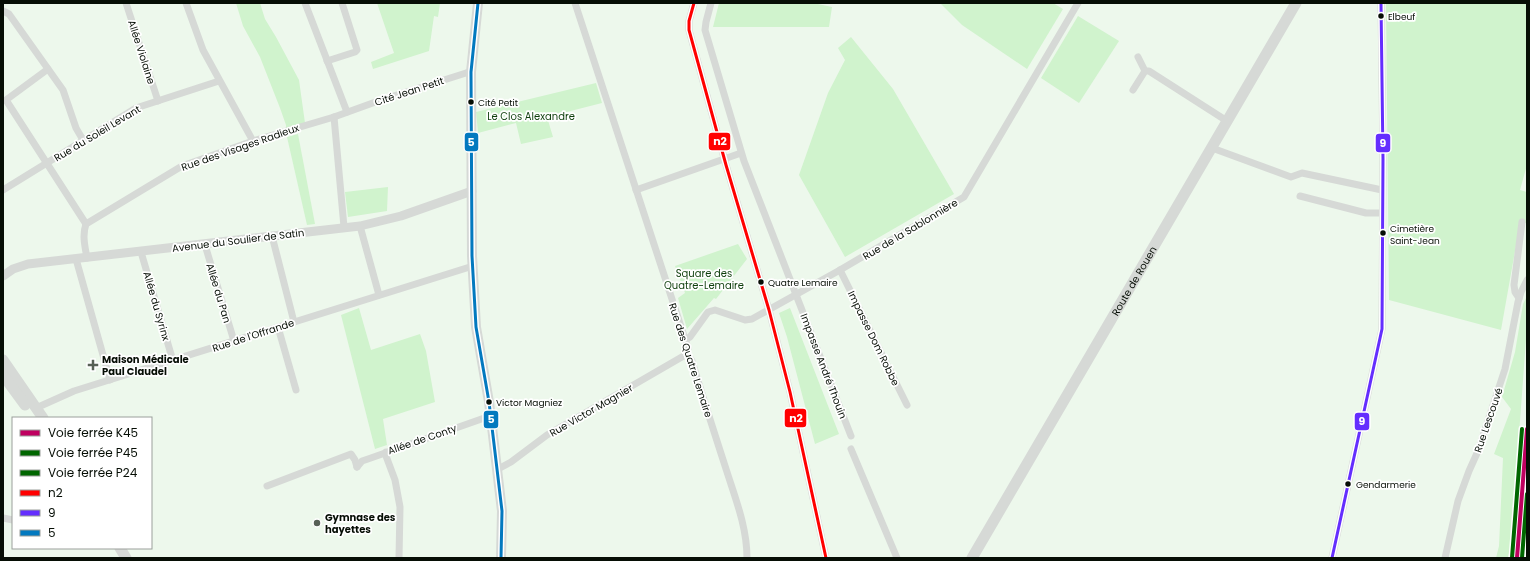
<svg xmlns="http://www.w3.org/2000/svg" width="1530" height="561" font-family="Poppins,sans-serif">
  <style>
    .green { fill: #d0f3cd }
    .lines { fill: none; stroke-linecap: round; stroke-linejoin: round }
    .minor { stroke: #d6d9d6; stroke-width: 7 }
    .tertiary { stroke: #d6d9d6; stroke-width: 9 }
    .secondary { stroke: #d6d9d6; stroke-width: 10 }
    .primary { stroke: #d6d9d6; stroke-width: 11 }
    .bus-1-casing { stroke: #fff; stroke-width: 6 }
    .bus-2-casing { stroke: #fff; stroke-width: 6 }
    .bus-3-casing { stroke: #fff; stroke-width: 6 }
    .bus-1 { stroke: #f00; stroke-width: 3 }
    .bus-2 { stroke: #642efe; stroke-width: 3 }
    .bus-3 { stroke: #0379bf; stroke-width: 3 }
    .rail-1-casing { stroke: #fff; stroke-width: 7 }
    .rail-2-casing { stroke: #fff; stroke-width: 7 }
    .rail-3-casing { stroke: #fff; stroke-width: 7 }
    .rail-1 { stroke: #bf005f; stroke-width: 4 }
    .rail-2 { stroke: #060; stroke-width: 4 }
    .rail-3 { stroke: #060; stroke-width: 4 }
    .bus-dot { fill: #060e05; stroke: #fff; stroke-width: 1.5 }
    .poi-dot { fill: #576056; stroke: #fff; stroke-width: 1.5 }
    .labels { text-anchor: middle; stroke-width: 3.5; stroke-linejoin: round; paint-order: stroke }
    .bus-label { font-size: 9px; fill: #060e05; stroke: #fff; text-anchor: start }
    .street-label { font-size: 10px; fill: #060e05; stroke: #fff }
    .park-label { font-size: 10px; fill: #0e3f0c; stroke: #fff }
    .poi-label { font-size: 10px; font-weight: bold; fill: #060e05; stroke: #fff; text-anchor: start }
    .line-badge { stroke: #fff; stroke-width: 1.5 }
    .badge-label { font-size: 11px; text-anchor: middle; font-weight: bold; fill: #fff }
  </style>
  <rect width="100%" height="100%" fill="#edf8ec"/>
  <g class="green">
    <polygon points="236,3 260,3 265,19 276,37 299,80 305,123 286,129 286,125 280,108 260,57 243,26"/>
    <polygon points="377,3 440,3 438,17 434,16 429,51 373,69 371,62 394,53"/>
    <polygon points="719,3 813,3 832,7 829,27 713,27"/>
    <polygon points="940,3 1053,3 1063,9 1027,69 962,25"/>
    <polygon points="1386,3 1527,3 1527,165 1520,190 1527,192 1527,223 1520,223 1501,330 1389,300"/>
    <polygon points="1078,16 1119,41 1079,103 1041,78"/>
    <polygon points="851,37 893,89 954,194 845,257 799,175 828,93 845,60 838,48"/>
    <polygon points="596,83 602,103 547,117 553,137 521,144 516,123 478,133 476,112"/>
    <polygon points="298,134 315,224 307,225 287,137"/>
    <polygon points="388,187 387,211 348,217 345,192"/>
    <polygon points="738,244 747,259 716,299 714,298 687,329 678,298 685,293 675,266"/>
    <polygon points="1527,296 1527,326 1511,543 1508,558 1496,558 1499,546 1503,458 1494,454 1511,409 1502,397 1515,352 1523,304"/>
    <polygon points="359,308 371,350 420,334 426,351 435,402 383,419 387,445 375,449 341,315"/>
    <polygon points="790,308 839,434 815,444 787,337 779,313"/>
  </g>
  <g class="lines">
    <g class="minor">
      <polyline points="126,3 158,101"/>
      <polyline points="186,3 203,50 253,141"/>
      <polyline points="305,3 347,112"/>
      <path d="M575,3L688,348L687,354L692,361C703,398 715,435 727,472C736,500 747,528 747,558"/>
      <polyline points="694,3 689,21 689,30 726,165 769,310 790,392 826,558"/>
      <polyline points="711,3 706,22 705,30 744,161 851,436"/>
      <polyline points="3,11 9,14 63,90 76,128 83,140"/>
      <polyline points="1138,57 1145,71"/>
      <polyline points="327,61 355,52 357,50 342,3"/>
      <polyline points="48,69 6,100 86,224"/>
      <polyline points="1133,90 1145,71 1149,71 1227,121"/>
      <polyline points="334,117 344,227"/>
      <polyline points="1212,148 1291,177 1302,173 1382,190"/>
      <polyline points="3,190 136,108 219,81"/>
      <polyline points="636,190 741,153"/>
      <polyline points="1300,196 1366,213 1382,213"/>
      <polyline points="360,226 379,295"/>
      <polyline points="272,236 294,322"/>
      <polyline points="205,245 234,341"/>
      <polyline points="141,252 173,361"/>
      <path d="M87,258C85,247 82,235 86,224L182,166L253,141L334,117L381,100L466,73L471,72"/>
      <polyline points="76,259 110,380"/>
      <polyline points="840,270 907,405"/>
      <polyline points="1519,298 1515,292 1514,285 1522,222"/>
      <polyline points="278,327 296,390"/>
      <polyline points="685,340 690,337 708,312 715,310 745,320 752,319 840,270 964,197 1078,3"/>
      <polyline points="36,408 74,391 473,266"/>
      <polyline points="851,449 897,558"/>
      <polyline points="386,452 386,456 395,480 400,507 399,558"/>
      <polyline points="357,467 362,461 368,459 490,416"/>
      <polyline points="498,469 511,462 547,435 687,354"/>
      <polyline points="267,486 351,454 355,460 357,467"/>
      <polyline points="3,518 13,520"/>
      <polyline points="1332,558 1382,329 1383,159 1381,3"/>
      <polyline points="1445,558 1458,501 1469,471 1478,451 1505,369 1518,302 1521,292 1527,280"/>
    </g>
    <polyline class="tertiary" points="3,276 13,269 28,264 360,226 401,216 472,191"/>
    <polyline class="secondary" points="478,3 471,72 472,256 476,327 489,402 502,511 501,558"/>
    <g class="primary">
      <polyline points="3,360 43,418"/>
      <polyline points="3,375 25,405"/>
      <polyline points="120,548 126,558"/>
      <path id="s1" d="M972,558L1296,3"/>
    </g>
    <g class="bus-1-casing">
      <polyline id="bus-1" points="694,3 689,21 689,30 726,165 769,310 790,392 826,558"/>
    </g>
    <g class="bus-2-casing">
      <polyline id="bus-2" points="1332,558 1382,329 1383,159 1381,3"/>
    </g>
    <g class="bus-3-casing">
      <polyline id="bus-3" points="478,3 471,72 472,256 476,327 489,402 502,511 501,558"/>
    </g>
    <use href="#bus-1" class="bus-1"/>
    <use href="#bus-2" class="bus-2"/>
    <use href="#bus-3" class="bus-3"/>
    <g class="rail-1-casing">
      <polyline id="rail-1" points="1517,558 1527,429"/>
    </g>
    <g class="rail-2-casing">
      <polyline id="rail-2" points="1522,558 1527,494"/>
    </g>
    <g class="rail-3-casing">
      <polyline id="rail-3" points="1512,558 1522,429"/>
    </g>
    <use href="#rail-1" class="rail-1"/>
    <use href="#rail-2" class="rail-2"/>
    <use href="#rail-3" class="rail-3"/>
  </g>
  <g class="bus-dot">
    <circle cx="1381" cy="16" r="3.5"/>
    <circle cx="471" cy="102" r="3.5"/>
    <circle cx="1383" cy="233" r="3.5"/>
    <circle cx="761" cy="282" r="3.5"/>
    <circle cx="489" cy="402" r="3.5"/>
    <circle cx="1348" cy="484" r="3.5"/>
  </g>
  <g class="poi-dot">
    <path d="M91 359h4v4h4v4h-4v4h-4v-4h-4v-4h4z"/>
    <circle cx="317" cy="523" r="4"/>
  </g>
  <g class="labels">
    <g class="bus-label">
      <text x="1388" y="20">Elbeuf</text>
      <text x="478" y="106">Cité Petit</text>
      <text x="1390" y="232">Cimetière<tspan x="1390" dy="12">Saint-Jean</tspan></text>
      <text x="768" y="286">Quatre Lemaire</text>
      <text x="496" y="406">Victor Magniez</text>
      <text x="1356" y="488">Gendarmerie</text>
    </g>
    <g class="street-label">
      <text transform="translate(142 52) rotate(72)" y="4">Allée Violaine</text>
      <text transform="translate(409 91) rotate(-18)" y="4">Cité Jean Petit</text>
      <text transform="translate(97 133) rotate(-31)" y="4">Rue du Soleil Levant</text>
      <text transform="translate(240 147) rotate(-19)" y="4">Rue des Visages Radieux</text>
      <text transform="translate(910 229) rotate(-31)" y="4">Rue de la Sablonnière</text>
      <text transform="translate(238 240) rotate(-7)" y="4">Avenue du Soulier de Satin</text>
      <text dy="4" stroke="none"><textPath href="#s1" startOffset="321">Route de Rouen</textPath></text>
      <text transform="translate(219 293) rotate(73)" y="4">Allée du Pan</text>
      <text transform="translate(157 306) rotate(74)" y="4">Allée du Syrinx</text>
      <text transform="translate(253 335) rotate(-18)" y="4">Rue de l'Offrande</text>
      <text transform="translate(874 338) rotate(64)" y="4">Impasse Dom Robbe</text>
      <text transform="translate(691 360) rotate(72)" y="4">Rue des Quatre Lemaire</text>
      <text transform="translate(824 366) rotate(69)" y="4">Impasse André Thouin</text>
      <text transform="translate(591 410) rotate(-30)" y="4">Rue Victor Magnier</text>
      <text transform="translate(1488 420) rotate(-71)" y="4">Rue Lescouvé</text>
      <text transform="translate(422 439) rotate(-19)" y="4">Allée de Conty</text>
    </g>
    <g class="park-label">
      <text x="531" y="120">Le Clos Alexandre</text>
      <text x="704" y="277">Square des<tspan x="704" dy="12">Quatre-Lemaire</tspan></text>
    </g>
    <g class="poi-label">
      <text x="102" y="363">Maison Médicale<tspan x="102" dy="12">Paul Claudel</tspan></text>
      <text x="325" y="521">Gymnase des<tspan x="325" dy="12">hayettes</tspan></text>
    </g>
  </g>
  <g class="line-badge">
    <rect x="708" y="132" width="23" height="19" rx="4" fill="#f00"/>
    <rect x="464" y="132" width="15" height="20" rx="4" fill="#0379bf"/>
    <rect x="1375" y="133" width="16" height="20" rx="4" fill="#642efe"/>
    <rect x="784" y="408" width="23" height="20" rx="4" fill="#f00"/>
    <rect x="483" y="410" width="16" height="19" rx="4" fill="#0379bf"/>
    <rect x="1354" y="412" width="16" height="19" rx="4" fill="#642efe"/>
  </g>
  <g class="badge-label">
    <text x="720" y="145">n2</text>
    <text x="471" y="146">5</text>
    <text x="1383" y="147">9</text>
    <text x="796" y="422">n2</text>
    <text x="491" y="423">5</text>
    <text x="1362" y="425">9</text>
  </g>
  <rect width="1530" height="561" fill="none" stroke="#060e05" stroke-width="8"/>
  <rect x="12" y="417" width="140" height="132" fill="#ffffff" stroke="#9b9f9b"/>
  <rect x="20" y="430" width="20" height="6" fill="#bf005f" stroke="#9b9f9b"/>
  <text x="48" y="437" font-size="12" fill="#060e05">Voie ferrée K45</text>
  <rect x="20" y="450" width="20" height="6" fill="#006600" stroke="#9b9f9b"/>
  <text x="48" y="457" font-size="12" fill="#060e05">Voie ferrée P45</text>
  <rect x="20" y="470" width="20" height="6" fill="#006600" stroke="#9b9f9b"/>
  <text x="48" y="477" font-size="12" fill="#060e05">Voie ferrée P24</text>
  <rect x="20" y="490" width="20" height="6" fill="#ff0000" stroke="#9b9f9b"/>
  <text x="48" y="497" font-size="12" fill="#060e05">n2</text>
  <rect x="20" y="510" width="20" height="6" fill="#642efe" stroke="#9b9f9b"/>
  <text x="48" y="517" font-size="12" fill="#060e05">9</text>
  <rect x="20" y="530" width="20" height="6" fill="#0379bf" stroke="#9b9f9b"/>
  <text x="48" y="537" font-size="12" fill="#060e05">5</text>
</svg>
